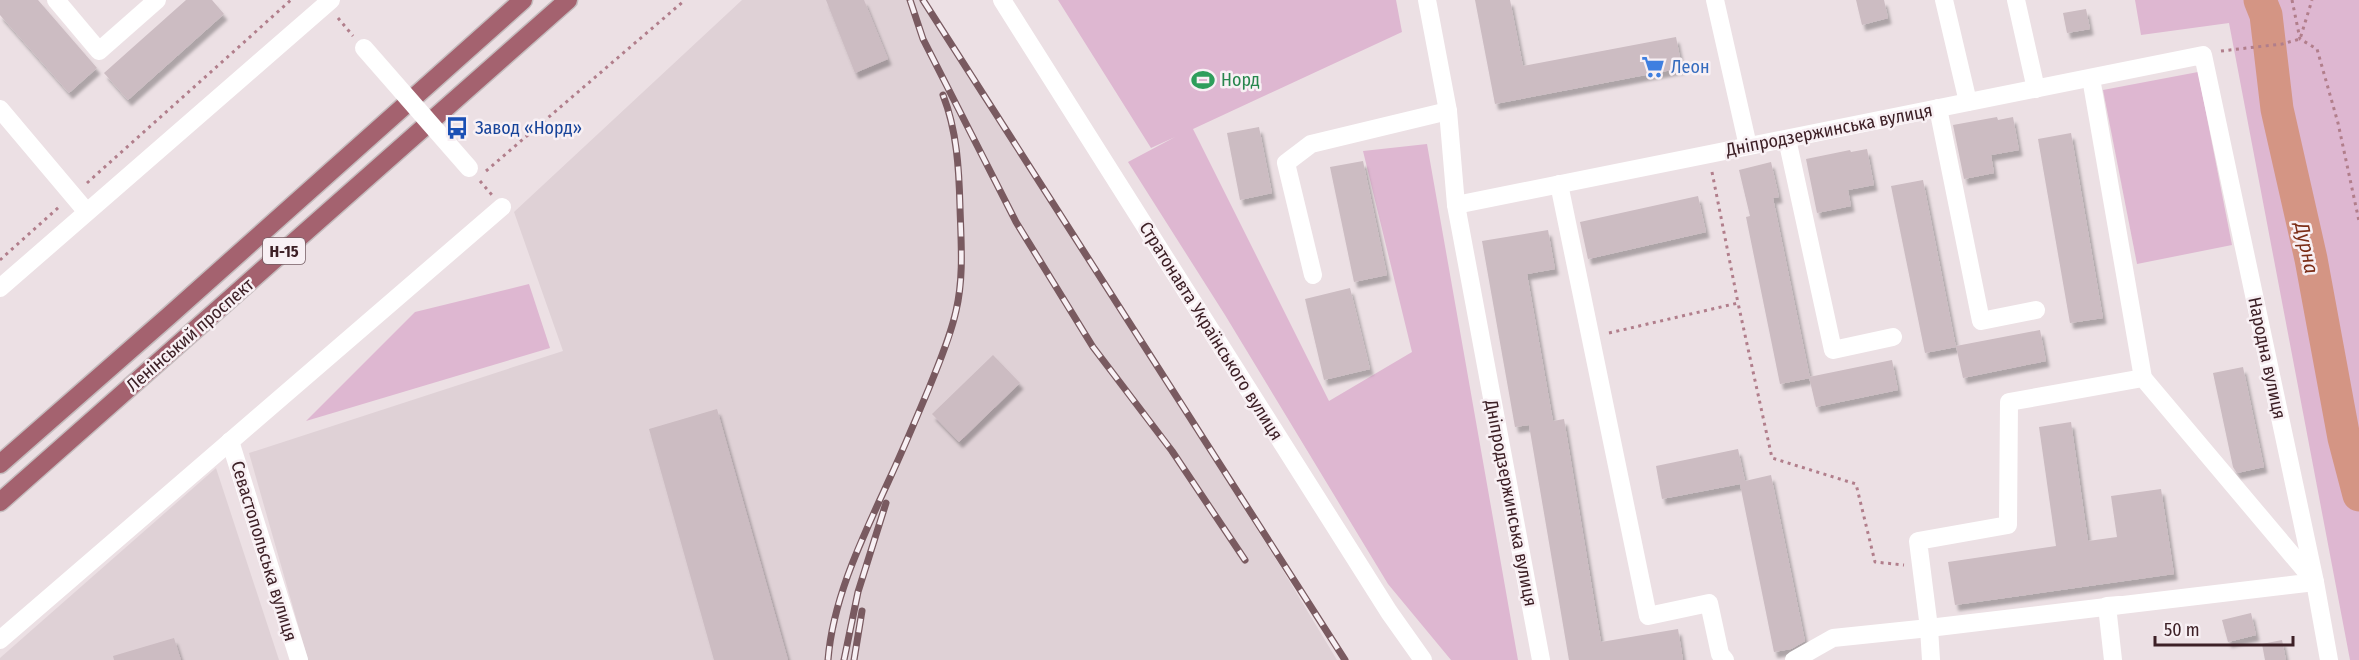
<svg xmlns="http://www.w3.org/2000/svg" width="2359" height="660" font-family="'Fira Sans Condensed',sans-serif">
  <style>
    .built { fill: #dfd1d6 }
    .green { fill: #deb7d1 }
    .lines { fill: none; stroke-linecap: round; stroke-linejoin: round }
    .river { stroke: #d49584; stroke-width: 33 }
    .building { fill: #ccbcc2; filter: url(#shadow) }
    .major-casing { stroke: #c5bcbe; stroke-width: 21 }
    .path { stroke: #b17e8b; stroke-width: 3; stroke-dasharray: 3 4.5; stroke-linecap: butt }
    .minor { stroke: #fff; stroke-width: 18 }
    .major { stroke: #a4626f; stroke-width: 18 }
    .rail-casing { stroke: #795a60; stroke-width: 7 }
    .rail { stroke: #f8f0f4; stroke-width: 4.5; stroke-dasharray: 14; stroke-linecap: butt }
    .minor-bridge { stroke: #fff; stroke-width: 18 }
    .labels { text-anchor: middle; stroke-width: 5; stroke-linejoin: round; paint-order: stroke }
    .shield { fill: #f8f0f4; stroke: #755e64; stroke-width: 1.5 }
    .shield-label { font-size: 16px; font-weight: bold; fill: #3d2026 }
    .shop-label { font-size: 18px; fill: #366cbe; stroke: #f8f0f4; text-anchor: start }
    .leisure-label { font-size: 18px; fill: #27864d; stroke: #f8f0f4; text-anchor: start }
    .transit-label { font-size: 18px; fill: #164399; stroke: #f8f0f4; text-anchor: start }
    .street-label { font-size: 18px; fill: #3d2026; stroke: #f8f0f4 }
    .water-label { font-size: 20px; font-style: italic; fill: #7b2d17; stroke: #f8f0f4 }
  </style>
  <defs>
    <filter id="shadow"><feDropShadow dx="3.5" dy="6" stdDeviation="1.5" flood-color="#0004"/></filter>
  </defs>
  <rect width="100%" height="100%" fill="#ece0e4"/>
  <g class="built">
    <polygon points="742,0 921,0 1279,564 1337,660 308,660 249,453 563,351 514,212"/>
    <polygon points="216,468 279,660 0,660 0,658"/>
  </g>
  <g class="green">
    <polygon points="1058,0 1396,0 1402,32 1193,129 1329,401 1412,352 1363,151 1427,144 1518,660 1451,660 1388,584 1225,315 1128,162 1175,137 1151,148"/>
    <polygon points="2135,0 2359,0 2359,660 2350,660 2229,23 2141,35"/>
    <polygon points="2198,72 2232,245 2137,264 2103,90"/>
    <polygon points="529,284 550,348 306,421 415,312"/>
  </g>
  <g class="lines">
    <polyline class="river" points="2260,0 2266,15 2277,109 2311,259 2344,438 2359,495"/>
  </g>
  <g class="building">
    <polygon points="0,0 38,0 97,68 69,93 0,15"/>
    <polygon points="186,0 212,0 224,14 128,100 104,73"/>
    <polygon points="826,0 864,0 888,59 855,73"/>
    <polygon points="1475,0 1510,0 1523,66 1676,37 1682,68 1495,104"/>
    <polygon points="1856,0 1884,0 1888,18 1862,25"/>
    <polygon points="2086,9 2090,29 2067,33 2063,13"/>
    <polygon points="1997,117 1998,120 2013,117 2019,150 1991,155 1994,173 1964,179 1953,125"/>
    <polygon points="1259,127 1272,193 1240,200 1227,133"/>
    <polygon points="2071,133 2103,318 2070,323 2038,139"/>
    <polygon points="1867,149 1874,185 1848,190 1851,206 1817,213 1806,159 1850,150 1851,152"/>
    <polygon points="1363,161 1387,275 1354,282 1330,167"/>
    <polygon points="1771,162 1779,197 1773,198 1810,378 1780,384 1746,217 1750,216 1739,170"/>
    <polygon points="1923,180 1956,347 1925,353 1891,186"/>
    <polygon points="1698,196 1706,232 1588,259 1580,222"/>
    <polygon points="1548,230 1555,269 1527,274 1553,421 1564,419 1601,642 1678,629 1683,660 1569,660 1529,425 1515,427 1482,241"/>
    <polygon points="1350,288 1370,369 1324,380 1305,299"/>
    <polygon points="2040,330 2046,361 1963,378 1956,346"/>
    <polygon points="993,355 1020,383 959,442 932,414"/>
    <polygon points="1892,360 1898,390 1816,407 1809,377"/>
    <polygon points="2243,367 2264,467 2237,473 2233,467 2213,373"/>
    <polygon points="717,409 788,660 714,660 649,429"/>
    <polygon points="2071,422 2088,541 2117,537 2111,496 2161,489 2174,574 1955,605 1948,562 2056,546 2039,427"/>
    <polygon points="1738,449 1745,481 1771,475 1805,641 1791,649 1774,652 1740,484 1662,499 1656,466"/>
    <polygon points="2251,613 2256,635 2228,642 2222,620"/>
    <polygon points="174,638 181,660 114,660 113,656"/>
    <polygon points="2282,640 2286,660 2265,660 2262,644"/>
  </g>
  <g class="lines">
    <g class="major-casing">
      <g id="major">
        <polyline points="0,464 170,315 523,0"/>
        <polyline points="0,502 568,0"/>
      </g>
    </g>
    <g class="path">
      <polyline points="2292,0 2300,39 2317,49 2338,123 2359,221"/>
      <polyline points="338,18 353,36"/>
      <polyline points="2221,51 2282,44 2300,39 2312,0"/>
      <polyline points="486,171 685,0"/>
      <polyline points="1712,172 1738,303"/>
      <polyline points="480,181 492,195"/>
      <polyline points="87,183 291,0"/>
      <polyline points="0,260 59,207"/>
      <polyline points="1609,333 1738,303 1772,458 1856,484 1875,562 1904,565"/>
    </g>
    <g class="minor">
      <polyline points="56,0 99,51 157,0"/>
      <polyline points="1002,0 1389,612 1423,660"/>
      <polyline points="1427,0 1448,111 1456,205 1541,660"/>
      <polyline points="1715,0 1748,146"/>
      <polyline points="1944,0 1968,102"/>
      <polyline points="2016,0 2036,89"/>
      <polyline points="2091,78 2143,378"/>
      <polyline points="1938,108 1981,321 2036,310"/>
      <polyline points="0,109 86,211"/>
      <polyline points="1787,139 1833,350 1893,337"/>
      <polyline points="1559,184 1648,616 1709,603 1720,654 1725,660"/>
      <polyline points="1456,205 2203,55 2315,582 2329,660"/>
      <polyline points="1313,275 1286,163 1311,144 1448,111"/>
      <polyline points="0,288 331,0"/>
      <polygon points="2143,378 2315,582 1929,628 1918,541 2008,525 2009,402"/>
      <polyline points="230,441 299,660"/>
      <polyline points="0,640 502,207"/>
      <polyline points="1794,660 1833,638 1929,628 1931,660"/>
      <polyline points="2113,660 2107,606 2120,605"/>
    </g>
    <use href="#major" class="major"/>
    <g class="rail-casing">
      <g id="rail">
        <polyline points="910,0 923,39 1016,222 1093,347 1172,451 1245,560"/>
        <polyline points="923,0 1345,660"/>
        <path d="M828,660C833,597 863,537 889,480C903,450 916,419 929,388C939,363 950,338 956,311C964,277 961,242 960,207C959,169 957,131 943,95"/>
        <polyline points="844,660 858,592 886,503"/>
        <polyline points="854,660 862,611"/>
      </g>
    </g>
    <use href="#rail" class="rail"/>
    <polyline class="minor-bridge" points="364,48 469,168"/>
  </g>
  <defs>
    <g id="supermarket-bare" transform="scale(1.8)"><path d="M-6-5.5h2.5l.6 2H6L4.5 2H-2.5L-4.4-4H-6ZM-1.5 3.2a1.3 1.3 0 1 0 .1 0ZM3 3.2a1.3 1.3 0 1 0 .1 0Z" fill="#3f7fe0" stroke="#f8f0f4" stroke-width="2.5" paint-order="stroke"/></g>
    <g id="stadium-bare" transform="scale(1.8)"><path d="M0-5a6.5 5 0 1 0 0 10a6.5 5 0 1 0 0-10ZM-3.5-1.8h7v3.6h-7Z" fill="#2e9e5b" stroke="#f8f0f4" stroke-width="2.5" paint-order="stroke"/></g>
    <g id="bus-bare" transform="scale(1.8)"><path d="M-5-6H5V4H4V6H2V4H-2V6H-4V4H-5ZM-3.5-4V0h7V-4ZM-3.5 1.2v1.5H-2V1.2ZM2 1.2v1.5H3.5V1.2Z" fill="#1a4fb4" stroke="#f8f0f4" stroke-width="2.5" paint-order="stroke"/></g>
  </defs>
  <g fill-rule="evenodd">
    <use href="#supermarket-bare" x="1653" y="67"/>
    <use href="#stadium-bare" x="1203" y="80"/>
    <use href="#bus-bare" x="457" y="128"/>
  </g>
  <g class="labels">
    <rect class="shield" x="263" y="238" width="42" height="26" rx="4.5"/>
    <g class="shield-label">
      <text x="284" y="257">Н-15</text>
    </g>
    <g class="shop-label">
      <text x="1671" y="73">Леон</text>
    </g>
    <g class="leisure-label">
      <text x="1221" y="86">Норд</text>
    </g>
    <g class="transit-label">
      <text x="475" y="134">Завод «Норд»</text>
    </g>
    <g class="street-label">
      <text transform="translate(1829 130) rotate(-11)" y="6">Дніпродзержинська вулиця</text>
      <text transform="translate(1211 331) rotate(58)" y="6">Стратонавта Українського вулиця</text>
      <text transform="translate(190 335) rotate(-41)" y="6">Ленінський проспект</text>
      <text transform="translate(2267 358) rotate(78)" y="6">Народна вулиця</text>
      <text transform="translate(1511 503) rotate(79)" y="6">Дніпродзержинська вулиця</text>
      <text transform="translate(264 551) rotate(73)" y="6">Севастопольська вулиця</text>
    </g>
    <g class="water-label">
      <text transform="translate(2307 248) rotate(78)" y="7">Дурна</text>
    </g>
  </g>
  <path d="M2155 636v9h138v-9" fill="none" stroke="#3d2026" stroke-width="3"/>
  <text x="2164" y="636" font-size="18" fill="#3d2026" stroke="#f8f0f4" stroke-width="4.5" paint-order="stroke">50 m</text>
</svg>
